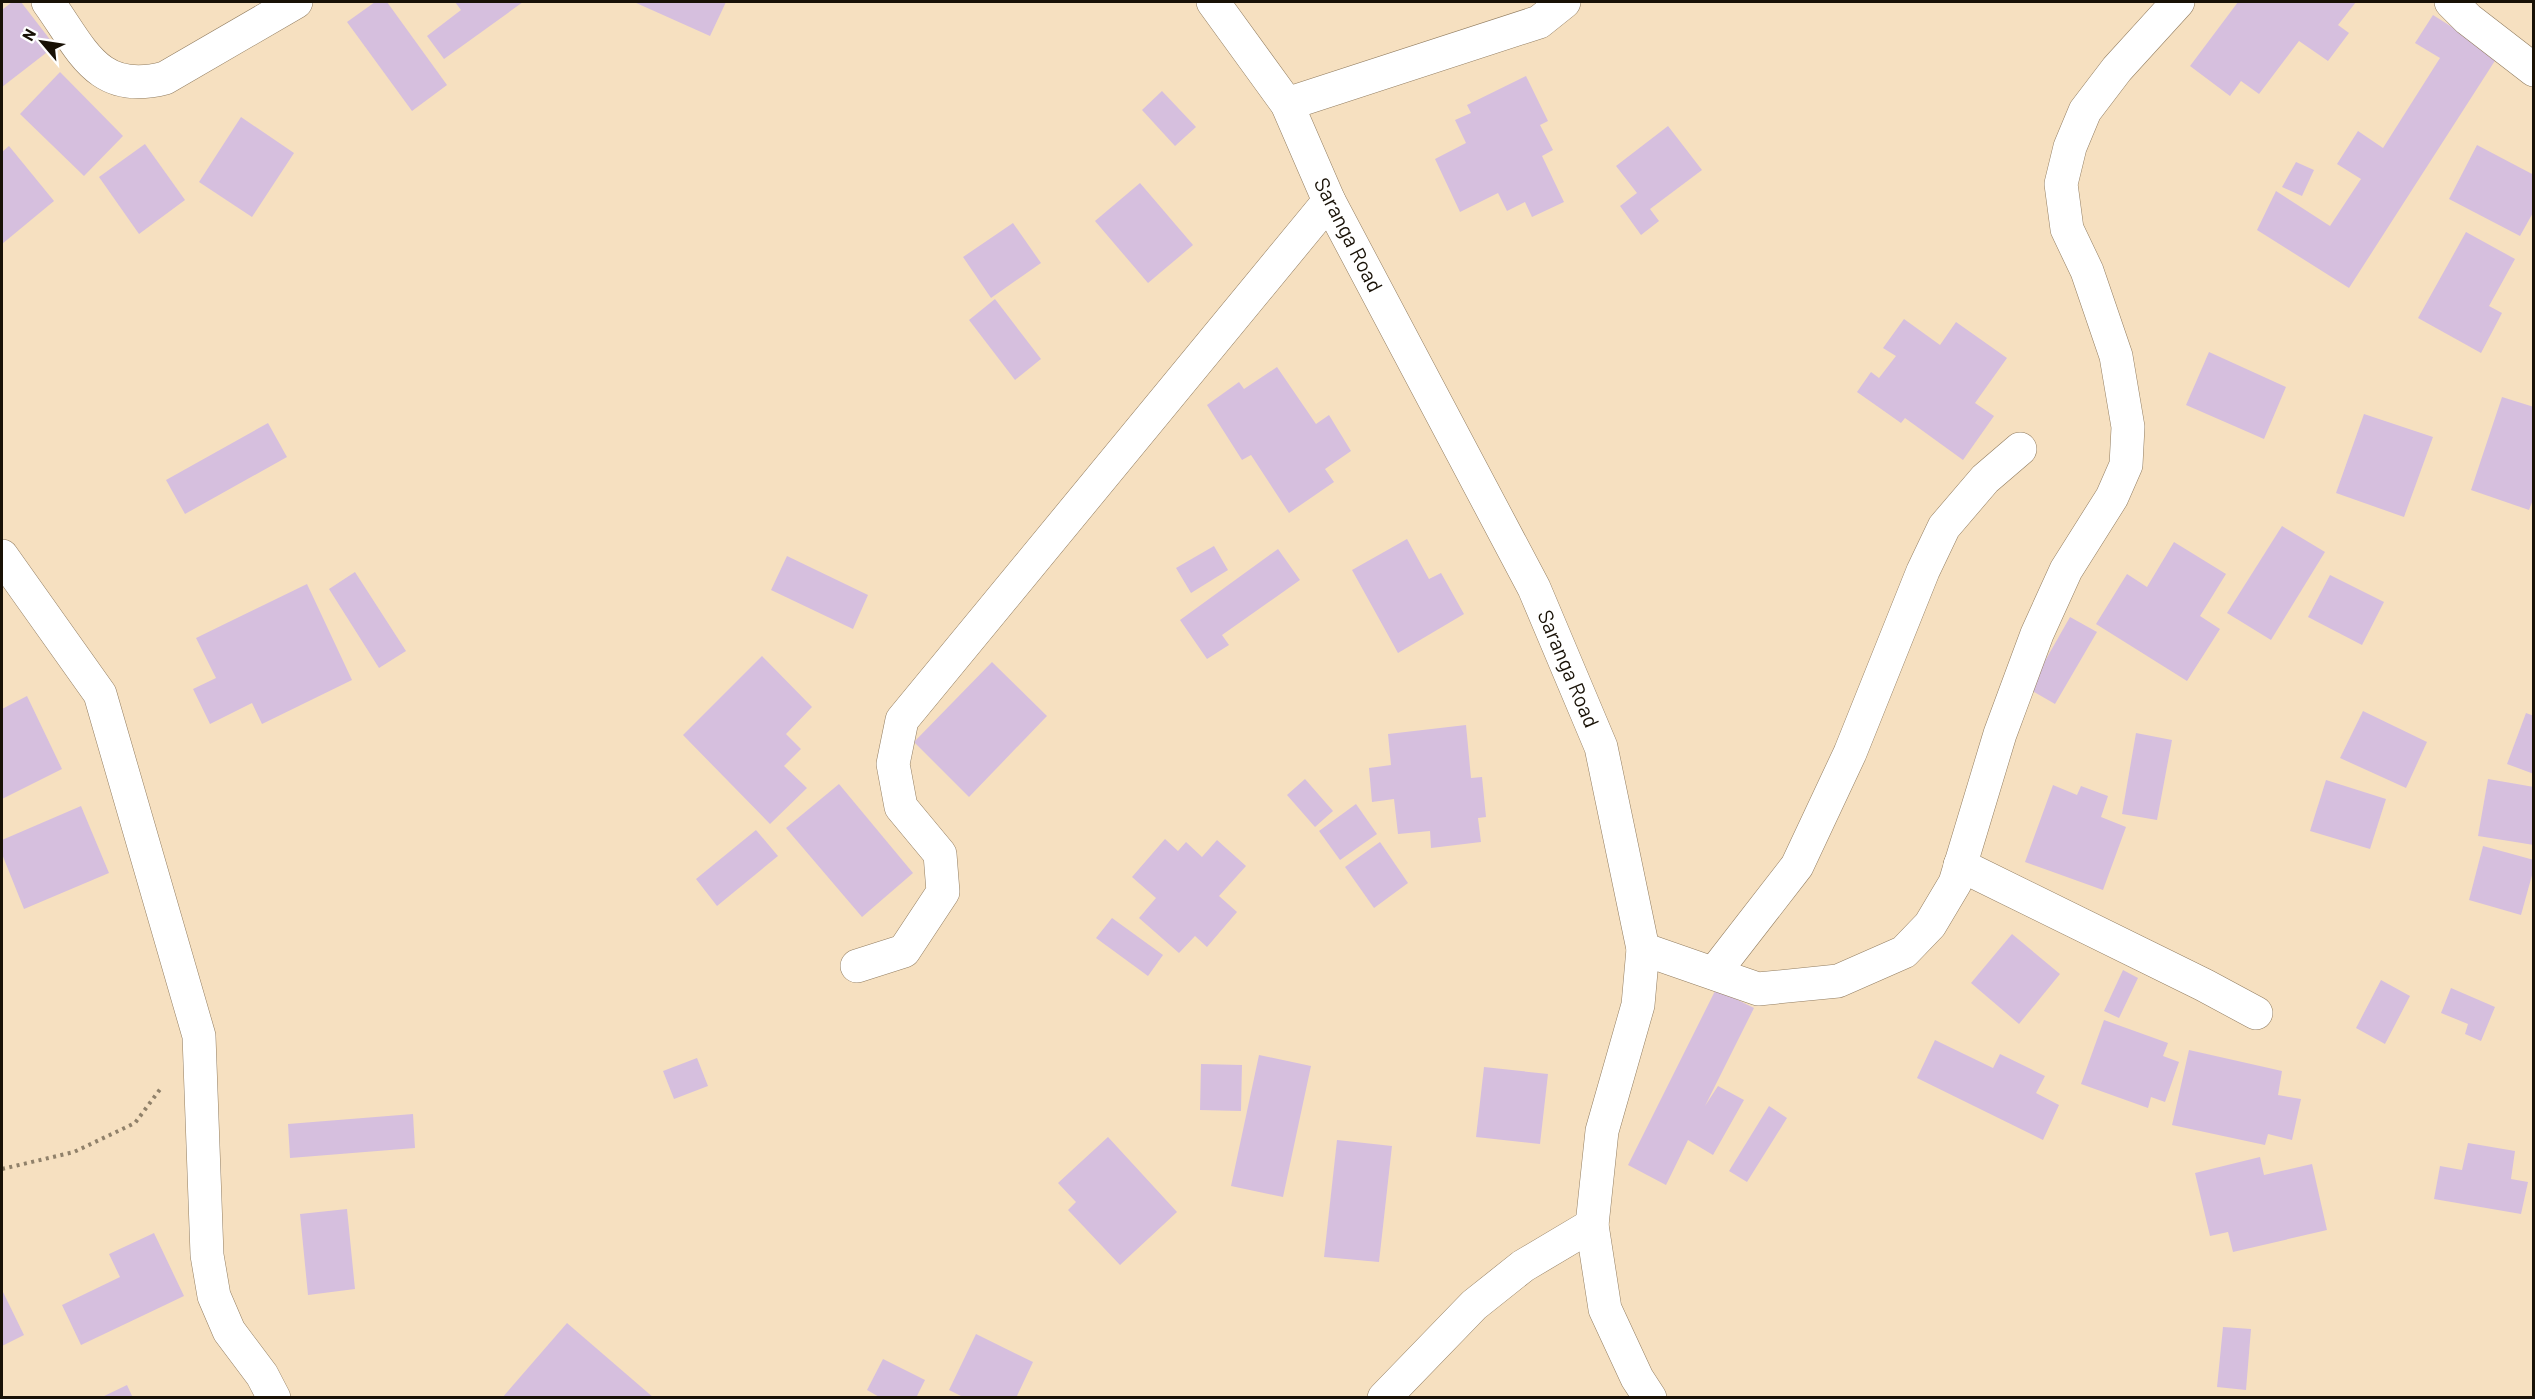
<svg xmlns="http://www.w3.org/2000/svg" width="2535" height="1399" font-family="Barlow,sans-serif">
  <style>
    .building { fill: #d6bfde }
    .lines { fill: none; stroke-linecap: round; stroke-linejoin: round }
    .minor-casing { stroke: #927d60; stroke-width: 34 }
    .path { stroke: #90816a; stroke-width: 4; stroke-dasharray: 3 4.5; stroke-linecap: butt }
    .minor { stroke: #fff; stroke-width: 33 }
    .labels { text-anchor: middle; stroke-width: 4.5; stroke-linejoin: round; paint-order: stroke }
    .street-label { font-size: 21px; fill: #181106; stroke: #fff }
  </style>
  <rect width="100%" height="100%" fill="#f6e0c0"/>
  <g class="building">
    <polygon points="12,2 21,2 55,46 2,87 2,10"/>
    <polygon points="375,2 387,2 447,85 412,111 347,22"/>
    <polygon points="455,2 523,2 444,59 427,36 461,10"/>
    <polygon points="634,2 726,2 710,36"/>
    <polygon points="2238,2 2356,2 2338,25 2349,33 2328,61 2299,41 2259,94 2241,81 2230,96 2190,66"/>
    <polygon points="2433,15 2498,56 2349,288 2257,230 2276,191 2330,226 2361,179 2337,164 2358,131 2383,148 2440,58 2415,43"/>
    <polygon points="60,72 123,136 84,176 20,114"/>
    <polygon points="1526,76 1548,121 1540,125 1553,150 1542,156 1564,202 1532,217 1525,202 1507,211 1498,193 1460,212 1435,159 1466,143 1455,120 1471,113 1467,105"/>
    <polygon points="1162,91 1196,127 1175,146 1142,110"/>
    <polygon points="241,117 294,153 252,217 199,182"/>
    <polygon points="1668,126 1702,170 1650,209 1659,221 1641,235 1620,206 1637,193 1616,166"/>
    <polygon points="145,144 185,200 139,234 99,177"/>
    <polygon points="2477,145 2534,175 2534,211 2520,236 2449,199"/>
    <polygon points="9,146 54,201 2,244 2,152"/>
    <polygon points="2296,162 2314,170 2302,196 2282,187"/>
    <polygon points="1140,183 1193,245 1148,283 1095,221"/>
    <polygon points="1013,223 1041,263 991,298 963,257"/>
    <polygon points="2466,232 2515,259 2489,306 2502,313 2481,353 2418,318"/>
    <polygon points="995,299 1041,359 1015,380 969,320"/>
    <polygon points="1904,319 1940,345 1956,322 2007,358 1975,403 1994,416 1963,460 1905,418 1901,423 1857,392 1871,372 1879,378 1896,356 1883,348"/>
    <polygon points="2209,352 2286,387 2264,439 2186,405"/>
    <polygon points="1277,367 1316,424 1329,415 1351,451 1325,469 1334,482 1289,513 1251,455 1242,460 1207,405 1239,382 1244,389"/>
    <polygon points="2502,397 2534,407 2534,497 2529,510 2471,490"/>
    <polygon points="2364,414 2433,437 2404,517 2336,493"/>
    <polygon points="268,423 287,457 185,514 166,480"/>
    <polygon points="2282,526 2325,552 2271,640 2227,613"/>
    <polygon points="1407,539 1429,579 1441,573 1464,614 1398,653 1352,570"/>
    <polygon points="2174,542 2226,574 2200,616 2220,629 2187,681 2096,624 2127,574 2147,587"/>
    <polygon points="1214,546 1228,570 1191,593 1176,568"/>
    <polygon points="1278,549 1300,580 1222,635 1229,645 1207,659 1180,620"/>
    <polygon points="787,556 868,595 853,629 771,590"/>
    <polygon points="355,572 406,651 379,668 329,589"/>
    <polygon points="2330,575 2384,602 2362,645 2308,617"/>
    <polygon points="307,584 352,680 262,724 252,703 210,724 193,689 216,678 196,638"/>
    <polygon points="2070,617 2097,632 2055,704 2029,689"/>
    <polygon points="762,656 812,707 786,734 801,749 784,766 807,788 770,824 683,735"/>
    <polygon points="992,662 1047,716 969,797 914,742"/>
    <polygon points="27,696 62,769 2,799 2,709"/>
    <polygon points="2363,711 2427,742 2406,788 2340,758"/>
    <polygon points="2526,713 2534,716 2534,774 2507,764"/>
    <polygon points="1466,725 1471,778 1482,777 1486,817 1478,818 1481,842 1431,848 1430,831 1398,834 1394,799 1372,802 1369,768 1391,765 1388,734"/>
    <polygon points="2136,733 2172,740 2157,820 2122,814"/>
    <polygon points="1305,779 1333,811 1315,827 1287,795"/>
    <polygon points="2488,779 2534,787 2534,845 2478,836"/>
    <polygon points="2326,780 2386,799 2370,849 2310,831"/>
    <polygon points="839,784 913,873 862,917 786,828"/>
    <polygon points="2053,785 2077,795 2081,786 2108,796 2101,817 2126,827 2103,890 2025,862"/>
    <polygon points="1356,804 1377,834 1340,860 1319,831"/>
    <polygon points="81,806 109,873 24,909 2,854 2,840"/>
    <polygon points="756,830 778,856 717,906 696,879"/>
    <polygon points="1165,839 1178,851 1186,842 1202,857 1217,840 1246,866 1219,896 1237,912 1207,947 1195,936 1179,953 1139,918 1156,898 1132,877"/>
    <polygon points="1380,842 1408,883 1374,908 1345,867"/>
    <polygon points="2483,846 2534,860 2534,868 2521,915 2469,900"/>
    <polygon points="1112,918 1163,955 1148,976 1096,938"/>
    <polygon points="2012,934 2060,974 2019,1024 1971,983"/>
    <polygon points="2123,970 2138,978 2119,1018 2104,1011"/>
    <polygon points="2381,980 2410,996 2385,1044 2356,1028"/>
    <polygon points="2451,988 2495,1007 2481,1041 2465,1034 2468,1024 2441,1013"/>
    <polygon points="1716,989 1754,1008 1705,1106 1718,1086 1744,1100 1713,1155 1688,1140 1666,1185 1628,1165"/>
    <polygon points="2104,1020 2168,1043 2163,1056 2179,1062 2165,1102 2151,1097 2148,1108 2081,1084"/>
    <polygon points="1935,1040 1993,1068 2000,1054 2045,1076 2036,1093 2059,1105 2043,1140 1917,1078"/>
    <polygon points="2189,1050 2282,1071 2278,1095 2301,1099 2292,1140 2268,1134 2265,1145 2172,1125"/>
    <polygon points="1259,1055 1311,1066 1283,1197 1231,1186"/>
    <polygon points="697,1058 708,1086 674,1099 663,1071"/>
    <polygon points="1201,1064 1242,1065 1241,1111 1200,1110"/>
    <polygon points="1484,1067 1548,1074 1540,1144 1476,1137"/>
    <polygon points="1769,1106 1787,1118 1747,1182 1729,1171"/>
    <polygon points="413,1114 415,1148 290,1158 288,1124"/>
    <polygon points="1108,1137 1177,1212 1120,1265 1068,1210 1076,1202 1058,1183"/>
    <polygon points="1337,1140 1392,1146 1379,1262 1324,1257"/>
    <polygon points="2468,1143 2515,1151 2511,1179 2528,1182 2521,1214 2434,1199 2440,1166 2462,1170"/>
    <polygon points="2260,1157 2264,1175 2312,1164 2327,1230 2233,1252 2228,1232 2210,1236 2195,1173"/>
    <polygon points="347,1209 355,1289 308,1295 300,1214"/>
    <polygon points="154,1233 184,1296 81,1345 62,1305 120,1277 109,1254"/>
    <polygon points="3,1292 24,1335 2,1346 2,1293"/>
    <polygon points="567,1323 654,1398 502,1398"/>
    <polygon points="2223,1327 2251,1329 2246,1390 2217,1387"/>
    <polygon points="976,1334 1033,1362 1016,1398 965,1398 949,1390"/>
    <polygon points="883,1359 925,1380 916,1398 881,1398 867,1390"/>
    <polygon points="127,1385 133,1398 100,1398"/>
  </g>
  <g class="lines">
    <g class="minor-casing">
      <g id="minor">
        <path d="M48,2C82,49 97,96 165,78L296,2"/>
        <polyline points="1213,2 1287,104 1329,201 1534,588 1601,747 1643,949 1638,1005 1602,1131 1592,1225 1605,1309 1637,1378 1650,1398"/>
        <polyline points="2451,2 2468,19 2534,70"/>
        <polyline points="1287,104 1539,22 1564,2"/>
        <polyline points="2,556 100,694 199,1036 207,1255 214,1296 229,1331 262,1375 274,1398"/>
        <polyline points="1960,865 2204,985 2256,1013"/>
        <polyline points="1643,949 1758,989 1838,981 1904,952 1930,925 1955,883 2000,734 2037,634 2066,570 2112,497 2126,465 2128,427 2116,356 2087,271 2067,229 2061,184 2070,147 2085,111 2117,69 2178,2"/>
        <polyline points="857,966 904,951 943,892 940,854 901,807 893,764 902,720 1329,201"/>
        <polyline points="1714,973 1797,866 1850,753 1923,571 1944,527 1985,479 2020,449"/>
        <polyline points="1384,1398 1474,1305 1523,1266 1592,1225"/>
      </g>
    </g>
    <polyline class="path" points="2,1169 74,1152 135,1123 161,1088"/>
    <use href="#minor" class="minor"/>
  </g>
  <g class="labels">
    <g class="street-label">
      <text transform="translate(1348 235) rotate(63)" y="7">Saranga Road</text>
      <text transform="translate(1568 669) rotate(67)" y="7">Saranga Road</text>
    </g>
  </g>
  <rect width="2535" height="1399" fill="none" stroke="#181106" stroke-width="6"/>
  <g transform="translate(42 42) rotate(299)" stroke="#ffffff" stroke-width="4.5" paint-order="stroke">
  <path d="M0-4.5L10 22L0 15L-10 22Z" fill="#181106"/>
  <text y="-9" font-size="16" font-weight="bold" text-anchor="middle" fill="#181106">N</text>
  </g>
</svg>
